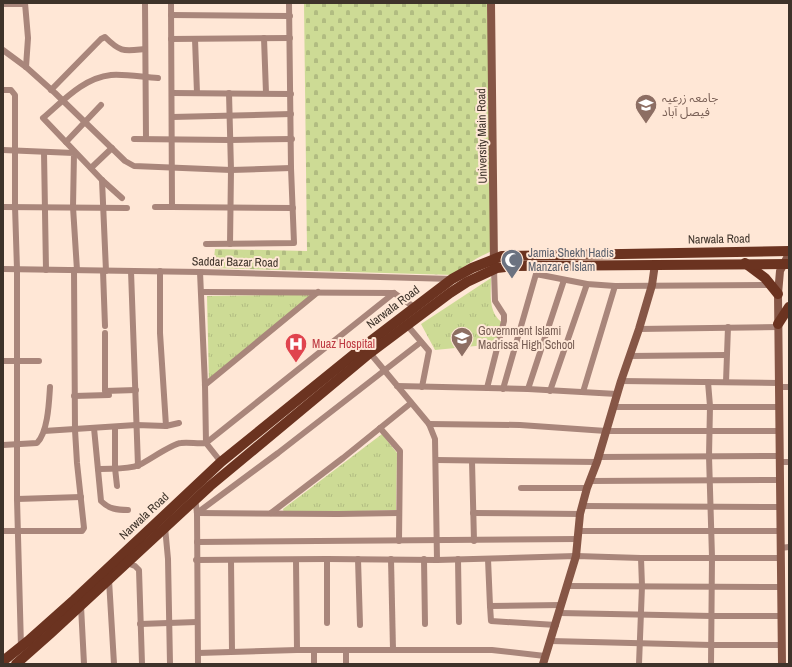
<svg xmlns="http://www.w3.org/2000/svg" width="792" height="667" font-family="'Archivo Narrow','Noto Sans Arabic',sans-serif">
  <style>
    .cemetery { fill: url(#cemetery-stones) }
    .park { fill: url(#park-tufts) }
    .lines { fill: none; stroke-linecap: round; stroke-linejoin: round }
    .street { stroke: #a9867b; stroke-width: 6 }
    .secondary { stroke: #865646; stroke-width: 8 }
    .primary { stroke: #6b3320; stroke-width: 10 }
    .labels { text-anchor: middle; stroke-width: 4; stroke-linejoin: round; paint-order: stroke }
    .education-label { font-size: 12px; fill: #785e54; stroke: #ffe7d6; text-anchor: start }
    .street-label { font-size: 12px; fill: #3e332a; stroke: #ffe7d6 }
    .worship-label { font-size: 12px; fill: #5b616d; stroke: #ffe7d6; text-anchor: start }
    .health-label { font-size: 12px; fill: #be3a42; stroke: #ffe7d6; text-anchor: start }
  </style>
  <defs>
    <pattern id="cemetery-stones" width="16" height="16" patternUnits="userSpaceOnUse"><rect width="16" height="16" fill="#cddb95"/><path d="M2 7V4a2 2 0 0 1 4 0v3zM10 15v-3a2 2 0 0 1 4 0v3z" fill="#b1bc81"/></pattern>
    <pattern id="park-tufts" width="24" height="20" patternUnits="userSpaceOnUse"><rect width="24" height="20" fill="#cddb95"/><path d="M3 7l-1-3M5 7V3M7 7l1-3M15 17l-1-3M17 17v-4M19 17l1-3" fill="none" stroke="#b1bc81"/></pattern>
  </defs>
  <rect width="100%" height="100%" fill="#ffe7d6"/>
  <path class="cemetery" d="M304,3H487L496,249C481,256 466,263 455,275L213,268L215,249L307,251Z"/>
  <g class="park">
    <path d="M491,278C491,295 488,313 503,323L496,344L435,350L421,324Z"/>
    <polygon points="320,294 209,384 207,296"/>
    <polygon points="382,434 397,453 396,510 284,513 283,509"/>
  </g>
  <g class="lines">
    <g class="street">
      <polyline points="25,3 28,38 26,67"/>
      <polyline points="145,3 146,139"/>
      <polyline points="3,4 25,4"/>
      <polyline points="171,15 290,16"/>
      <polyline points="264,38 266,93"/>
      <polyline points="171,39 290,38"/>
      <polyline points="195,39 197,93"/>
      <polyline points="3,50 26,67 55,93 125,161 134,166 231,170 291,168"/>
      <polyline points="3,90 11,90 15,95 15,206 17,269 17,499 21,647"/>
      <path d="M51,90L101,39L105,37C121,53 124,51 145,49"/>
      <polyline points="172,93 291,94"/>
      <polyline points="229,93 231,170 230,244"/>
      <polyline points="172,117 291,114"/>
      <polyline points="134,139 230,140 292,139"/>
      <polyline points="66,142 101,105"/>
      <polyline points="3,150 74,153 73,207 77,270"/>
      <polyline points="44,152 46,270"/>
      <polyline points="91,168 112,148"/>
      <polyline points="102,180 106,271"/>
      <path d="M122,198L102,180L43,118C63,101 83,78 111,75C126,74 142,77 158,78"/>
      <polyline points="3,207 127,208"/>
      <polyline points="155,207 172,207 171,3"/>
      <polyline points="172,207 293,208"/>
      <polyline points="206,244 294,243 291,168 289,3"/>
      <polyline points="3,269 200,272 452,279"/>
      <polyline points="103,271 105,326"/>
      <polyline points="131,271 138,466"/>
      <polyline points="160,271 160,333 166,426"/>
      <polyline points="200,272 205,385 206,443 221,462"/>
      <polyline points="201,292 394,293 414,307"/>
      <polyline points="407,325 429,351 422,387"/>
      <polyline points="639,329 779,327"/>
      <polyline points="105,333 105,391 136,390"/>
      <polyline points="370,353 429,424 435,439 437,560"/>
      <polyline points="630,356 726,355"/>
      <polyline points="3,361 39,361"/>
      <polyline points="621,381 779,383"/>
      <polyline points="708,382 710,406 709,456 712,557 711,664"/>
      <polyline points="726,382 728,327"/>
      <polyline points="205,385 318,292"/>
      <polyline points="397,386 528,389 617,394"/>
      <polyline points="779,387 789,387"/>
      <polyline points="487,388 504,321 504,315 495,301 494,269"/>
      <polyline points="503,389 536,274 587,284 615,286 771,285"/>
      <polyline points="528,389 564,280"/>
      <polyline points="550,391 587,284"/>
      <polyline points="583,392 615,286"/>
      <polyline points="74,396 109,395"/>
      <polyline points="614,407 779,407"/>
      <polyline points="429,424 520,425 606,431 779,431"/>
      <polyline points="115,427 115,468 117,486"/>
      <path d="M94,428L101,501C109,509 117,510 128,510"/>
      <polyline points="380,428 400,451 399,541"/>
      <polyline points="44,431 136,425 166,426 179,423"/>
      <path d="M3,445L37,443C48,432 49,402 50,387"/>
      <polyline points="599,457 780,456"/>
      <polyline points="436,460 597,462"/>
      <polyline points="472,461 474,541"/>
      <polyline points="780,462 789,462"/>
      <path d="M98,469C112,468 127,470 139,465C150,460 171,444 181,443C189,442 198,444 206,443L394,293"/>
      <polyline points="590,481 781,480"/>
      <polyline points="521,488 587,488"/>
      <polyline points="195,498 197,513 198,664"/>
      <polyline points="17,499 81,497"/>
      <polyline points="583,506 780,507"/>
      <polyline points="197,513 278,453 421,342"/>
      <polyline points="197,513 338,514 399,513"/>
      <polyline points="271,513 343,458 411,403"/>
      <polyline points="473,513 580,514"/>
      <polyline points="165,527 168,559 170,664"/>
      <polyline points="3,531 82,531 84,528 77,463 75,430 74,270"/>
      <polyline points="578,531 780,531"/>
      <polyline points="197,542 578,539"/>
      <polyline points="780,548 789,547"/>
      <polyline points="327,559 327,623"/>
      <polyline points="358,559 360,625"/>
      <polyline points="391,559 393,650"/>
      <polyline points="424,559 425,624"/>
      <polyline points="458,559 459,622"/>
      <polyline points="488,559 490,606 561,605"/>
      <polyline points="196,560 327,559 437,560 576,556 641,558 781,558"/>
      <polyline points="231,560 232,651"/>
      <polyline points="296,560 297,650"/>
      <polyline points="127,563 135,566 139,570 142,664"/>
      <polyline points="109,580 114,664"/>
      <polyline points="568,586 781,587"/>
      <polyline points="81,606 84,664"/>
      <polyline points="490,606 491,621 556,625"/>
      <polyline points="560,613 712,616 781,616"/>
      <polyline points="140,624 197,622"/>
      <polyline points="551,641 711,645 782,645"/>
      <polyline points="314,651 314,664"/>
      <polyline points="198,653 297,650 492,650 545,656"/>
      <polyline points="346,664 346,651"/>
      <polyline points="639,664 642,586 641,558"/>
    </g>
    <g class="secondary">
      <polyline points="491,3 494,265"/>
      <polyline points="543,664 576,556 580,514 587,488 597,462 621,381 639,329 652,285 655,264"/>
      <polyline points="782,664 778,294 780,271 789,254"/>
    </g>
    <g class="primary">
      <polyline points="745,263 765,278 778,294"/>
      <polyline points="778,324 789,307"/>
      <polyline points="3,661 28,641 74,600 221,462 368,343 452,279 472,268 502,256 789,251"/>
      <polyline points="16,664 51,633 210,486 370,353 450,293 467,282 497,268 514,266 789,264"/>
    </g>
  </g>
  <defs>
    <g id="university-pin" transform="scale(1.15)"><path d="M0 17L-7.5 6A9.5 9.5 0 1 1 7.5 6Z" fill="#8d6e63" stroke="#ffe7d6"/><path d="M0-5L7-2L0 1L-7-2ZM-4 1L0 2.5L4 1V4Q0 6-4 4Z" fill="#fff"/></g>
    <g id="mosque-pin" transform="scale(1.15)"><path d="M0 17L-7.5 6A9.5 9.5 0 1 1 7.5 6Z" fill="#6b7280" stroke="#ffe7d6"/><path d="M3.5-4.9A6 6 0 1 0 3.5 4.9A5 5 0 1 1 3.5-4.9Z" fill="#fff"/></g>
    <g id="school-pin" transform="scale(1.15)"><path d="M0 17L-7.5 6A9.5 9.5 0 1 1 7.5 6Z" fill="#8d6e63" stroke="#ffe7d6"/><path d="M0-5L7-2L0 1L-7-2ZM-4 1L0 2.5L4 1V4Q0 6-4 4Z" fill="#fff"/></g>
    <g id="hospital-pin" transform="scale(1.15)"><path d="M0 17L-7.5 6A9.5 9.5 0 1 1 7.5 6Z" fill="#e0444e" stroke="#ffe7d6"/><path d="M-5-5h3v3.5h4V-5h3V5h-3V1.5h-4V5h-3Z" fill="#fff"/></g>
  </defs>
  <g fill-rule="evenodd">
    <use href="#university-pin" x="646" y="105"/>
    <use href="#mosque-pin" x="512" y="260"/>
    <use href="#school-pin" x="462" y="338"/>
    <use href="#hospital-pin" x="296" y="344"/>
  </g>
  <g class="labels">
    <g class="education-label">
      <text x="662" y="102">جامعہ زرعیہ<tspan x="662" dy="14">فیصل آباد</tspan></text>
      <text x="478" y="335">Government Islami<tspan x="478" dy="14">Madrissa High School</tspan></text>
    </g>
    <g class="street-label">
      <text transform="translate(482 136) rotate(-91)" y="4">University Main Road</text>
      <text transform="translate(719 239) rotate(-1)" y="4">Narwala Road</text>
      <text transform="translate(235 262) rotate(1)" y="4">Saddar Bazar Road</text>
      <text transform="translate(393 307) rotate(-37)" y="4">Narwala Road</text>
      <text transform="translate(144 516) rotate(-43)" y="4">Narwala Road</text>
    </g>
    <g class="worship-label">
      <text x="528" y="257">Jamia Shekh Hadis<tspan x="528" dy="14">Manzar e Islam</tspan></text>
    </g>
    <g class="health-label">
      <text x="312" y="348">Muaz Hospital</text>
    </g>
  </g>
  <rect width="792" height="667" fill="none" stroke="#3e332a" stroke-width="8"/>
</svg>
